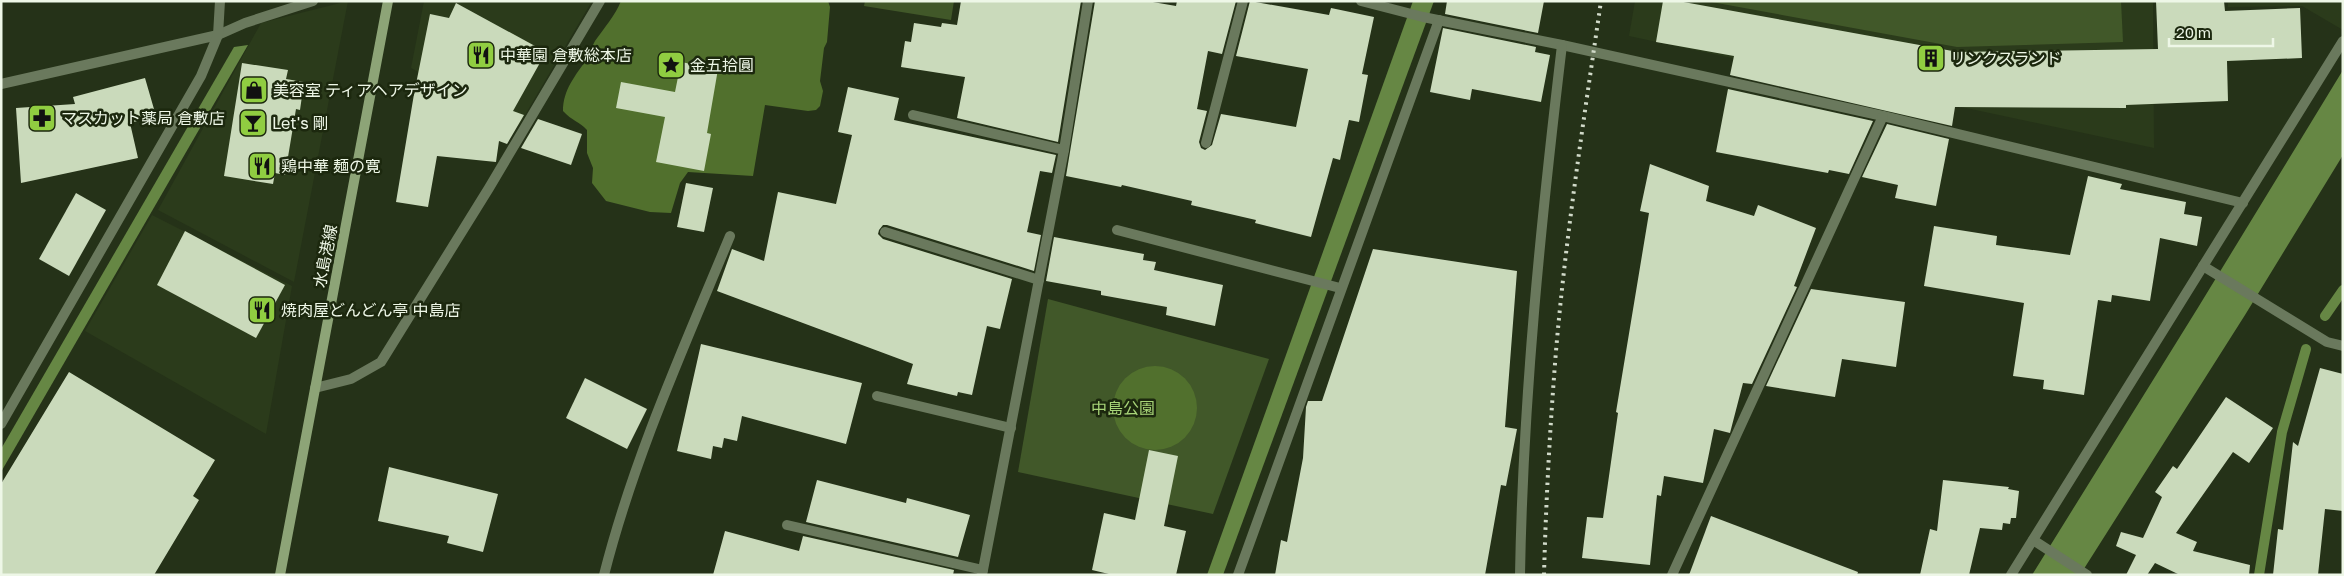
<svg xmlns="http://www.w3.org/2000/svg" width="2344" height="576" font-family="'Golos Text','Noto Sans JP',sans-serif">
  <style>
    .built { fill: #2b3b1b }
    .green { fill: #415829 }
    .forest { fill: #51702d }
    .water { fill: #668744 }
    .lines { fill: none; stroke-linecap: round; stroke-linejoin: round }
    .stream { stroke: #668744; stroke-width: 10 }
    .building { fill: #cadabb }
    .street { stroke: #6a795d; stroke-width: 10 }
    .secondary { stroke: #8da477; stroke-width: 10 }
    .rail { stroke: #d1dac9; stroke-width: 4; stroke-dasharray: 2.5 5; stroke-linecap: butt }
    .labels { text-anchor: middle; stroke-width: 5; stroke-linejoin: round; paint-order: stroke }
    .poi-label { font-size: 16px; fill: #eef7e7; stroke: #1c280e; text-anchor: start }
    .street-label { font-size: 16px; fill: #eef7e7; stroke: #1c280e }
    .park-label { font-size: 16px; fill: #a8d578; stroke: #1c280e }
  </style>
  <rect width="100%" height="100%" fill="#253218"/>
  <g class="built">
    <polygon points="348,1 294,282 158,210 261,23"/>
    <polygon points="424,1 592,1 519,125 411,68"/>
    <polygon points="1635,1 2153,1 2154,148 1629,36"/>
    <polygon points="2228,1 2343,1 2343,30 2302,6 2228,7"/>
    <polygon points="152,215 292,286 266,434 85,331"/>
  </g>
  <g class="green">
    <polygon points="865,1 954,1 951,20 864,6"/>
    <polygon points="1706,1 2121,1 2123,42 1957,47"/>
    <polygon points="1048,299 1269,359 1213,514 1018,472"/>
  </g>
  <g class="forest">
    <path d="M621,1H828L830,7L827,42L824,48L820,81L823,91L820,106L816,110L808,111L765,105L753,176L688,172L680,183L671,213L650,212L606,201L592,183L593,168L587,153V130C579,121 572,121 563,111C563,90 575,76 587,59C591,53 592,46 595,41C604,28 615,16 621,1Z"/>
    <circle cx="1155" cy="408" r="42"/>
  </g>
  <g class="water">
    <polygon points="1413,1 1434,1 1223,575 1207,575"/>
    <polygon points="248,45 1,472 1,449 234,47"/>
    <polygon points="2343,70 2343,155 2245,315 2080,575 2032,575 2199,306"/>
  </g>
  <g class="lines">
    <g class="stream">
      <polyline points="2325,316 2343,290"/>
      <polyline points="2259,575 2282,432 2306,349"/>
    </g>
  </g>
  <g class="building">
    <polygon points="961,1 1081,1 1058,142 957,118 965,77 901,67 905,41 911,42 914,23 941,27 942,23 957,25"/>
    <polygon points="1095,1 1147,1 1176,6 1177,1 1236,1 1222,54 1208,51 1197,109 1207,111 1199,142 1201,148 1205,150 1212,145 1221,114 1296,127 1308,69 1236,56 1250,1 1329,15 1331,8 1374,17 1362,74 1368,75 1359,122 1349,120 1340,160 1333,158 1311,237 1255,223 1256,220 1191,205 1192,201 1122,185 1121,187 1066,176"/>
    <polygon points="1447,1 1544,1 1538,33 1445,14"/>
    <polygon points="1663,1 1678,1 1958,52 2158,49 2156,1 2224,1 2225,11 2300,8 2302,58 2227,61 2228,101 2126,105 2126,108 1955,107 1952,126 1730,75 1734,56 1656,42"/>
    <polygon points="456,3 546,52 513,111 524,115 507,144 499,141 496,162 437,156 428,207 396,202 414,94 430,14 449,18"/>
    <polygon points="1443,28 1536,47 1535,52 1550,55 1541,102 1472,89 1470,100 1430,92"/>
    <polygon points="681,62 718,69 707,133 711,134 704,171 656,162 665,117 616,108 621,82 675,92"/>
    <polygon points="242,63 288,70 286,79 304,82 300,110 296,109 285,175 275,173 273,184 224,176"/>
    <polygon points="145,78 156,116 130,123 138,158 21,183 16,108 75,104 73,97"/>
    <polygon points="848,87 899,98 894,120 1056,155 1052,173 1040,171 1027,232 1041,235 1034,271 887,225 883,225 879,230 878,234 883,239 1012,279 1000,329 987,326 972,395 958,392 957,396 907,384 913,364 717,291 732,249 764,261 778,192 836,204 852,135 838,132"/>
    <polygon points="1728,89 1873,121 1849,174 1829,170 1828,173 1716,152"/>
    <polygon points="538,119 582,134 571,165 521,148"/>
    <polygon points="1887,124 1949,139 1936,206 1895,198 1898,185 1862,177"/>
    <polygon points="1650,164 1709,186 1706,201 1754,216 1758,205 1816,228 1794,286 1797,287 1752,384 1743,383 1730,433 1714,429 1703,483 1664,476 1661,496 1657,495 1650,565 1582,558 1587,517 1603,518 1618,413 1616,412 1649,213 1640,211"/>
    <polygon points="2088,176 2122,184 2120,189 2186,202 2184,214 2202,217 2197,246 2160,238 2150,301 2112,295 2111,302 2098,300 2084,395 2043,389 2044,380 2013,376 2024,303 1924,286 1934,226 1997,236 1996,245 2070,255"/>
    <polygon points="686,183 713,188 704,232 677,227"/>
    <polygon points="76,193 106,210 69,276 39,259"/>
    <polygon points="185,231 285,285 256,338 157,285"/>
    <polygon points="1054,237 1144,254 1143,260 1156,262 1154,270 1223,285 1215,326 1166,315 1167,307 1101,295 1101,291 1046,281"/>
    <polygon points="1373,249 1517,271 1505,427 1517,429 1506,486 1501,485 1485,575 1275,575 1281,540 1287,542 1303,458 1306,407 1308,401 1322,401"/>
    <polygon points="1811,289 1905,302 1896,367 1842,359 1835,397 1766,386"/>
    <polygon points="701,344 862,383 846,444 742,416 737,441 724,438 722,448 713,446 711,459 677,451"/>
    <polygon points="2320,368 2343,374 2343,511 2325,509 2318,575 2273,575 2278,529 2283,530 2293,442 2298,446"/>
    <polygon points="69,372 215,460 193,496 199,500 154,575 1,575 1,484"/>
    <polygon points="585,378 647,409 627,449 566,418"/>
    <polygon points="2226,397 2273,428 2249,463 2233,452 2176,533 2197,542 2193,551 2250,565 2249,575 2180,575 2155,563 2147,575 2126,575 2136,555 2116,546 2121,532 2143,538 2162,497 2155,492 2173,466 2177,469"/>
    <polygon points="1149,450 1178,456 1164,526 1186,531 1176,575 1113,575 1092,570 1104,513 1135,520"/>
    <polygon points="389,467 498,494 483,552 447,543 449,536 378,521"/>
    <polygon points="817,480 906,503 907,498 970,515 958,557 806,522"/>
    <polygon points="1943,480 2009,487 2008,489 2019,491 2016,518 2011,518 2010,524 2003,523 2002,530 1980,528 1969,575 1920,575 1930,529 1937,531"/>
    <polygon points="1711,516 1858,572 1857,575 1689,575"/>
    <polygon points="725,531 799,551 803,536 954,570 953,575 713,575"/>
  </g>
  <g class="lines">
    <g class="street">
      <polyline points="1361,1 1423,17 1562,45 1883,116 2243,203"/>
      <polyline points="1,84 218,35 245,23 313,1"/>
      <polyline points="913,115 1064,150"/>
      <polyline points="1206,143 1243,1"/>
      <polyline points="1117,230 1340,288"/>
      <polyline points="885,232 1039,280"/>
      <polyline points="2203,266 2327,342 2343,346"/>
      <polyline points="315,388 351,379 381,362 489,188 600,1"/>
      <polyline points="877,396 1011,428"/>
      <polyline points="1,424 201,76 218,35 220,1"/>
      <polyline points="787,525 983,570"/>
      <polyline points="2033,540 2087,575"/>
      <path d="M604,575C634,457 684,347 730,236"/>
      <polyline points="982,575 1064,150 1088,1"/>
      <polyline points="1238,575 1439,20"/>
      <path d="M1520,575C1523,397 1541,221 1562,45"/>
      <polyline points="1672,575 1883,116"/>
      <polyline points="2011,575 2343,41"/>
    </g>
    <polyline class="secondary" points="280,575 388,1"/>
    <path class="rail" d="M1544,575C1546,500 1550,426 1556,351C1566,234 1584,118 1601,1"/>
  </g>
  <defs>
    <g id="restaurant-square" transform="scale(1.4375)"><rect x="-9" y="-9" width="18" height="18" rx="4" fill="#90cd41" stroke="#1c280e"/><path d="M-5-6h1v4h1v-4h1v4h1v-4h1v5L-1.5 .5V6h-2V.5L-5-1ZM5-6V6H3V1.5H1.5Q1.5-4 5-6Z" fill="#111"/></g>
    <g id="building-square" transform="scale(1.4375)"><rect x="-9" y="-9" width="18" height="18" rx="4" fill="#90cd41" stroke="#1c280e"/><path d="M-4-6H4V6H1V3H-1V6H-4ZM-2.5-4.3h1.7v1.8h-1.7ZM.8-4.3h1.7v1.8H.8ZM-2.5-1h1.7V.8h-1.7ZM.8-1h1.7V.8H.8Z" fill="#111"/></g>
    <g id="sight-square" transform="scale(1.4375)"><rect x="-9" y="-9" width="18" height="18" rx="4" fill="#90cd41" stroke="#1c280e"/><path d="M0-6L1.8-2.2L6-1.7L2.9 1.2L3.7 5.4L0 3.3L-3.7 5.4L-2.9 1.2L-6-1.7L-1.8-2.2Z" fill="#111"/></g>
    <g id="shop-square" transform="scale(1.4375)"><rect x="-9" y="-9" width="18" height="18" rx="4" fill="#90cd41" stroke="#1c280e"/><path d="M-5-2.5h2.3a2.7 3.5 0 0 1 5.4 0H5L5.5 6h-11ZM-1.5-2.5h3a1.5 2.3 0 0 0-3 0Z" fill="#111"/></g>
    <g id="pharmacy-square" transform="scale(1.4375)"><rect x="-9" y="-9" width="18" height="18" rx="4" fill="#90cd41" stroke="#1c280e"/><path d="M-2-6h4v4h4v4h-4v4h-4v-4h-4v-4h4Z" fill="#111"/></g>
    <g id="bar-square" transform="scale(1.4375)"><rect x="-9" y="-9" width="18" height="18" rx="4" fill="#90cd41" stroke="#1c280e"/><path d="M-6-5H6L.8 .8V4.5H3.5V6h-7V4.5H-.8V.8Z" fill="#111"/></g>
  </defs>
  <g fill-rule="evenodd">
    <use href="#restaurant-square" x="481" y="55"/>
    <use href="#building-square" x="1931" y="58"/>
    <use href="#sight-square" x="671" y="65"/>
    <use href="#shop-square" x="254" y="90"/>
    <use href="#pharmacy-square" x="42" y="118"/>
    <use href="#bar-square" x="253" y="123"/>
    <use href="#restaurant-square" x="262" y="166"/>
    <use href="#restaurant-square" x="262" y="310"/>
  </g>
  <g class="labels">
    <g class="poi-label">
      <text x="500" y="61">中華園 倉敷総本店</text>
      <text x="1950" y="64">リンクスランド</text>
      <text x="690" y="71">金五拾圓</text>
      <text x="273" y="96">美容室 ティアヘアデザイン</text>
      <text x="61" y="124">マスカット薬局 倉敷店</text>
      <text x="272" y="129">Let's 剛</text>
      <text x="281" y="172">鶏中華 麺の寛</text>
      <text x="281" y="316">焼肉屋どんどん亭 中島店</text>
    </g>
    <g class="street-label">
      <text transform="translate(325 256) rotate(-79)" y="6">水島港線</text>
    </g>
    <g class="park-label">
      <text x="1123" y="414">中島公園</text>
    </g>
  </g>
  <rect width="2344" height="576" fill="none" stroke="#eef7e7" stroke-width="5"/>
  <path d="M2169 38v8h104v-8" fill="none" stroke="#eef7e7" stroke-width="2.5"/>
  <text x="2176" y="38" font-size="15" fill="#eef7e7" stroke="#1c280e" stroke-width="4" paint-order="stroke">20 m</text>
</svg>
